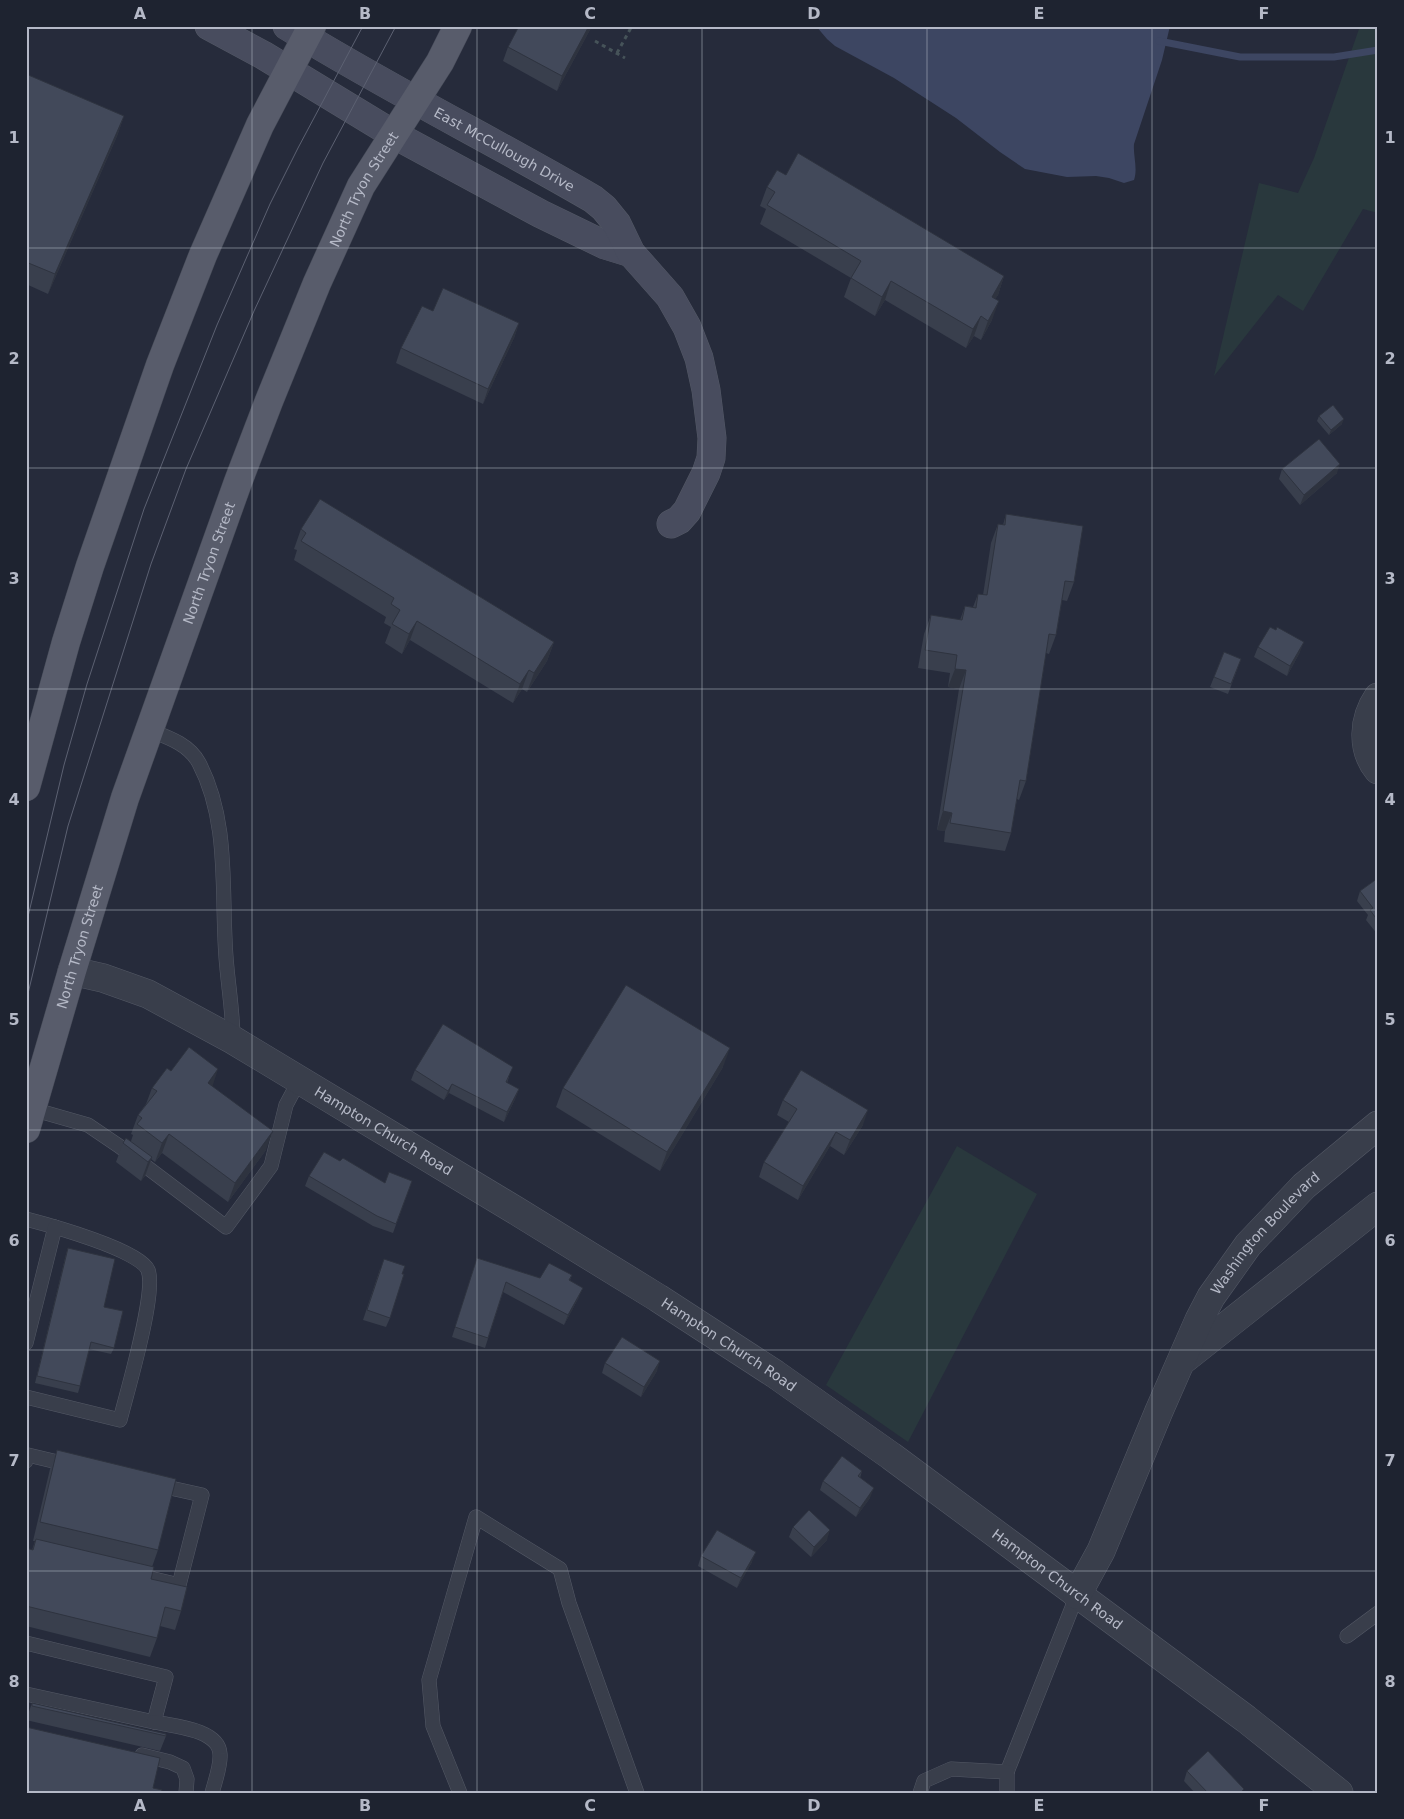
<svg xmlns="http://www.w3.org/2000/svg" width="1404" height="1819" font-family="'DejaVu Sans',sans-serif">
  <style>
    .green { fill: #29383d }
    .water { fill: #3d4662 }
    .lines { fill: none; stroke-linecap: round; stroke-linejoin: round }
    .stream { stroke: #3d4662; stroke-width: 7 }
    .lane-casing { stroke: #545966; stroke-width: 15 }
    .street-casing { stroke: #545966; stroke-width: 29 }
    .secondary-casing { stroke: #545966; stroke-width: 29 }
    .primary-casing { stroke: #424754; stroke-width: 29 }
    .path { stroke: #465359; stroke-width: 3; stroke-dasharray: 4 4; stroke-linecap: butt }
    .lane { stroke: #393e4b; stroke-width: 14 }
    .street { stroke: #393e4b; stroke-width: 28 }
    .secondary { stroke: #484c5e; stroke-width: 28 }
    .primary { stroke: #585c6b; stroke-width: 28 }
    .tram { stroke: #5c6172; stroke-width: 1 }
    .wall { fill: #393f4d }
    .shaded-wall { fill: #2e333f }
    .building { fill: #42495a; stroke: #2e333f }
    .grid { fill: none; stroke: #b5b9c7; stroke-width: 1; stroke-opacity: 0.55 }
    .labels { text-anchor: middle; stroke-width: 4; stroke-linejoin: round; paint-order: stroke }
    .street-label { font-size: 14px; fill: #b5b9c7; stroke: #1e2330 }
    .neatline { fill: none; stroke: #b5b9c7; stroke-width: 2 }
    .grid-label { font-size: 16px; text-anchor: middle; font-weight: bold; fill: #b5b9c7 }
  </style>
  <rect width="100%" height="100%" fill="#262b3b"/>
  <g class="green">
    <polygon points="1360,26 1378,26 1378,213 1363,209 1303,311 1278,295 1214,376 1259,183 1298,193 1314,158"/>
    <polygon points="957,1146 1037,1194 908,1442 826,1385"/>
  </g>
  <path class="water" d="M816,26H1170L1162,60L1134,144C1133,156 1138,168 1134,180L1124,183L1109,178L1096,176L1067,177L1025,169L1000,152L956,118L894,78L835,46L827,39Z"/>
  <g class="lines">
    <polyline class="stream" points="1159,41 1240,57 1334,57 1378,50"/>
    <g class="lane-casing">
      <g id="lane">
        <path d="M149,730C167,737 189,744 199,763C230,822 221,892 226,957C228,985 233,1012 233,1040"/>
        <polyline points="32,1109 88,1125 119,1146 226,1227 271,1166 286,1105 300,1079"/>
        <path d="M26,1219C49,1225 140,1250 148,1270C157,1292 127,1392 120,1420L26,1397"/>
        <polyline points="26,1343 55,1227"/>
        <polyline points="26,1461 28,1455 70,1465"/>
        <polyline points="133,1574 179,1585 202,1495 157,1485"/>
        <polyline points="1347,1636 1378,1613"/>
        <polyline points="26,1643 166,1677 154,1722 26,1694"/>
        <path d="M154,1722C172,1726 219,1729 220,1754C221,1766 215,1781 212,1793"/>
        <polyline points="142,1755 170,1762 183,1768 187,1779 186,1793"/>
        <polyline points="1007,1772 1077,1595"/>
        <polyline points="460,1793 433,1726 429,1680 476,1517 560,1569 569,1603 637,1793"/>
        <polyline points="920,1793 924,1781 951,1769 1007,1772 1007,1793"/>
      </g>
    </g>
    <g class="street-casing">
      <g id="street">
        <path d="M1378,697C1363,719 1361,749 1378,770"/>
        <path id="s1" d="M72,971L103,978L148,994L233,1040L515,1210L658,1298L775,1374L891,1456L1246,1719L1339,1793"/>
        <polyline points="1182,1361 1378,1206"/>
        <path id="s2" d="M1077,1595L1101,1551L1159,1411L1199,1320L1211,1297L1248,1245L1304,1186L1378,1125"/>
      </g>
    </g>
    <g class="secondary-casing">
      <g id="secondary">
        <polyline points="209,26 263,55 393,134 541,214 605,245 631,253"/>
        <path id="s3" d="M287,26C387,88 492,140 593,199L604,208L617,224L631,253L670,297L687,327L699,358L706,390L712,438L711,458L706,473L687,511L679,520L671,524"/>
      </g>
    </g>
    <g class="primary-casing">
      <g id="primary">
        <polyline points="26,787 66,642 90,566 160,365 203,255 260,125 312,26"/>
        <path id="s4" d="M26,1129L72,971L125,798L238,482L269,401L317,283L361,186L440,62L458,26"/>
      </g>
    </g>
    <g class="path">
      <polyline points="642,26 643,27"/>
      <polyline points="595,41 625,58"/>
      <polyline points="617,53 632,26"/>
    </g>
    <use href="#lane" class="lane"/>
    <use href="#street" class="street"/>
    <use href="#secondary" class="secondary"/>
    <use href="#primary" class="primary"/>
    <g class="tram">
      <polyline points="26,925 64,765 87,684 144,509 217,325 270,204 298,148 363,26"/>
      <polyline points="26,1002 68,826 151,564 186,469 254,311 323,163 396,26"/>
    </g>
  </g>
  <g class="wall">
    <polygon points="592,26 557,91 503,61 508,47"/>
    <polygon points="26,74 124,116 117,136 48,294 26,284"/>
    <polygon points="786,175 1004,276 998,295 995,299 992,320 981,340 974,336 966,348 885,300 875,316 844,297 851,278 760,224 766,209 760,206 767,187"/>
    <polygon points="433,311 519,323 514,338 483,404 396,363 401,348"/>
    <polygon points="1319,416 1342,424 1329,435 1317,421"/>
    <polygon points="1282,469 1337,473 1300,505 1279,479"/>
    <polygon points="1006,514 1074,582 1067,601 1062,600 1056,635 1049,654 1046,653 1026,781 1019,800 1017,799 1011,833 1005,851 944,842 945,831 937,830 959,689 948,687 950,673 918,668 924,634 931,615 960,620 965,606 973,607 978,594 983,595 991,543 998,524 1003,525"/>
    <polygon points="301,529 554,642 547,661 527,692 522,689 513,703 410,640 402,654 385,643 391,627 384,623 386,617 294,560 297,550 294,549"/>
    <polygon points="1258,647 1300,652 1287,676 1254,657"/>
    <polygon points="1224,652 1241,659 1228,694 1210,687"/>
    <polygon points="1378,878 1378,935 1366,920 1368,915 1357,901 1360,891"/>
    <polygon points="723,1067 660,1171 556,1107 563,1088"/>
    <polygon points="415,1070 509,1077 507,1083 519,1089 515,1099 504,1122 449,1093 444,1100 411,1080"/>
    <polygon points="171,1071 212,1086 266,1150 228,1202 162,1153 155,1162 151,1159 145,1176 141,1181 116,1162 123,1143 131,1141 133,1135 131,1134 138,1115 146,1104 152,1088"/>
    <polygon points="783,1100 863,1125 844,1155 830,1146 798,1200 759,1177 764,1162 789,1122 777,1115"/>
    <polygon points="340,1161 385,1183 412,1181 393,1233 373,1226 305,1186 309,1176"/>
    <polygon points="68,1248 104,1307 114,1348 111,1354 89,1349 80,1386 78,1393 35,1383 66,1254"/>
    <polygon points="477,1258 540,1278 572,1275 570,1280 579,1297 564,1325 503,1292 485,1348 452,1337"/>
    <polygon points="380,1269 390,1318 386,1327 363,1320"/>
    <polygon points="605,1363 657,1371 641,1397 602,1373"/>
    <polygon points="57,1450 158,1550 152,1567 151,1579 181,1611 175,1630 160,1626 157,1638 150,1657 26,1626 26,1548 32,1550 35,1541 33,1541 50,1469"/>
    <polygon points="862,1471 860,1478 870,1498 856,1517 820,1490 823,1481"/>
    <polygon points="793,1527 827,1540 811,1557 789,1537"/>
    <polygon points="701,1556 752,1562 737,1588 698,1566"/>
    <polygon points="32,1703 166,1736 160,1751 26,1720"/>
    <polygon points="1187,1771 1243,1793 1195,1793 1184,1781"/>
  </g>
  <g class="shaded-wall">
    <polygon points="589,26 592,26 557,91 562,76"/>
    <polygon points="124,116 117,136 48,294 55,274"/>
    <polygon points="1004,276 998,295 985,316 992,297"/>
    <polygon points="891,281 885,300 875,316 882,297"/>
    <polygon points="999,301 992,320 981,340 988,321"/>
    <polygon points="981,316 974,336 966,348 973,329"/>
    <polygon points="519,323 514,338 483,404 488,389"/>
    <polygon points="1344,419 1342,424 1329,435 1331,430"/>
    <polygon points="1340,464 1337,473 1300,505 1304,495"/>
    <polygon points="417,621 410,640 402,654 409,634"/>
    <polygon points="554,642 547,661 527,692 534,673"/>
    <polygon points="1304,642 1300,652 1287,676 1290,666"/>
    <polygon points="955,669 966,670 959,689 948,687"/>
    <polygon points="529,670 522,689 513,703 520,684"/>
    <polygon points="943,811 952,813 945,831 937,830"/>
    <polygon points="730,1048 723,1067 660,1171 667,1152"/>
    <polygon points="218,1069 212,1088 208,1083"/>
    <polygon points="452,1084 449,1093 444,1100 448,1091"/>
    <polygon points="519,1089 515,1099 504,1122 507,1112"/>
    <polygon points="868,1110 863,1125 844,1155 850,1140"/>
    <polygon points="273,1131 266,1150 228,1202 235,1183"/>
    <polygon points="836,1132 830,1146 798,1200 803,1186"/>
    <polygon points="169,1134 162,1153 155,1162 162,1143"/>
    <polygon points="152,1157 145,1176 141,1181 148,1162"/>
    <polygon points="583,1288 579,1297 564,1325 568,1315"/>
    <polygon points="660,1361 657,1371 641,1397 644,1387"/>
    <polygon points="874,1488 870,1498 856,1517 860,1508"/>
    <polygon points="830,1530 827,1540 811,1557 814,1547"/>
    <polygon points="756,1552 752,1562 737,1588 741,1578"/>
  </g>
  <g class="building">
    <polygon points="519,26 589,26 562,76 508,47"/>
    <polygon points="26,74 124,116 55,274 26,262"/>
    <polygon points="798,153 1004,276 992,297 999,301 988,321 981,316 973,329 891,281 882,297 851,278 861,261 767,205 775,192 767,187 777,170 786,175"/>
    <polygon points="443,288 519,323 488,389 401,348 422,306 433,311"/>
    <polygon points="1333,405 1344,419 1331,430 1319,416"/>
    <polygon points="1319,439 1340,464 1304,495 1282,469"/>
    <polygon points="320,499 554,642 534,673 529,670 520,684 417,621 409,634 392,624 400,610 391,604 394,598 301,541 306,533 301,529"/>
    <polygon points="1006,514 1083,526 1074,582 1065,581 1056,635 1049,634 1026,781 1020,780 1011,833 950,823 952,813 943,811 966,670 955,669 957,655 925,650 931,615 962,620 965,606 976,608 978,594 987,595 998,524 1005,525"/>
    <polygon points="1270,627 1276,630 1277,627 1304,642 1290,666 1258,647"/>
    <polygon points="1224,652 1241,659 1231,684 1214,677"/>
    <polygon points="1378,878 1378,921 1370,910 1373,908 1360,891"/>
    <polygon points="626,985 730,1048 667,1152 563,1088"/>
    <polygon points="443,1024 513,1067 506,1082 519,1089 507,1112 452,1084 448,1091 415,1070"/>
    <polygon points="189,1047 218,1069 208,1083 273,1131 235,1183 169,1134 162,1143 137,1124 142,1118 138,1115 157,1091 152,1088 167,1068 171,1071"/>
    <polygon points="801,1070 868,1110 850,1140 836,1132 803,1186 764,1162 797,1109 783,1100"/>
    <polygon points="126,1138 152,1157 148,1162 123,1143"/>
    <polygon points="324,1152 340,1161 343,1158 385,1183 389,1172 412,1181 396,1224 377,1216 309,1176"/>
    <polygon points="68,1248 115,1259 104,1307 123,1311 114,1348 91,1342 80,1386 37,1376"/>
    <polygon points="477,1258 540,1278 549,1263 572,1275 569,1280 583,1288 568,1315 506,1282 488,1338 455,1327"/>
    <polygon points="384,1259 405,1266 402,1274 404,1274 390,1318 367,1310"/>
    <polygon points="622,1337 660,1361 644,1387 605,1363"/>
    <polygon points="57,1450 176,1479 158,1550 40,1522"/>
    <polygon points="842,1456 862,1471 858,1476 874,1488 860,1508 823,1481"/>
    <polygon points="809,1510 830,1530 814,1547 793,1527"/>
    <polygon points="717,1530 756,1552 741,1578 701,1556"/>
    <polygon points="36,1539 154,1567 151,1579 187,1587 181,1611 165,1607 157,1638 26,1606 26,1548 33,1550"/>
    <polygon points="32,1703 166,1734 166,1736 32,1706"/>
    <polygon points="26,1727 160,1758 153,1788 162,1790 161,1793 26,1793"/>
    <polygon points="1208,1751 1244,1789 1240,1793 1208,1793 1187,1771"/>
  </g>
  <path class="grid" d="M252,26V1793M477,26V1793M702,26V1793M927,26V1793M1152,26V1793M26,248H1378M26,468H1378M26,689H1378M26,910H1378M26,1130H1378M26,1350H1378M26,1571H1378"/>
  <g class="labels">
    <g class="street-label">
      <text dy="5" stroke="none"><textPath href="#s3" startOffset="250">East McCullough Drive</textPath></text>
      <text dy="5" stroke="none"><textPath href="#s4" startOffset="1000">North Tryon Street</textPath></text>
      <text dy="5" stroke="none"><textPath href="#s4" startOffset="595">North Tryon Street</textPath></text>
      <text dy="5" stroke="none"><textPath href="#s4" startOffset="190">North Tryon Street</textPath></text>
      <text dy="5" stroke="none"><textPath href="#s1" startOffset="352">Hampton Church Road</textPath></text>
      <text dy="5" stroke="none"><textPath href="#s2" startOffset="411">Washington Boulevard</textPath></text>
      <text dy="5" stroke="none"><textPath href="#s1" startOffset="758">Hampton Church Road</textPath></text>
      <text dy="5" stroke="none"><textPath href="#s1" startOffset="1162">Hampton Church Road</textPath></text>
    </g>
  </g>
  <rect width="1404" height="1819" fill="none" stroke="#1e2330" stroke-width="55"/>
  <rect x="28" y="28" width="1348" height="1764" class="neatline"/>
  <g class="grid-label">
    <text x="140" y="19">A</text>
    <text x="365" y="19">B</text>
    <text x="590" y="19">C</text>
    <text x="814" y="19">D</text>
    <text x="1039" y="19">E</text>
    <text x="1264" y="19">F</text>
    <text x="14" y="143">1</text>
    <text x="1390" y="143">1</text>
    <text x="14" y="364">2</text>
    <text x="1390" y="364">2</text>
    <text x="14" y="584">3</text>
    <text x="1390" y="584">3</text>
    <text x="14" y="805">4</text>
    <text x="1390" y="805">4</text>
    <text x="14" y="1025">5</text>
    <text x="1390" y="1025">5</text>
    <text x="14" y="1246">6</text>
    <text x="1390" y="1246">6</text>
    <text x="14" y="1466">7</text>
    <text x="1390" y="1466">7</text>
    <text x="14" y="1687">8</text>
    <text x="1390" y="1687">8</text>
    <text x="140" y="1811">A</text>
    <text x="365" y="1811">B</text>
    <text x="590" y="1811">C</text>
    <text x="814" y="1811">D</text>
    <text x="1039" y="1811">E</text>
    <text x="1264" y="1811">F</text>
  </g>
</svg>
